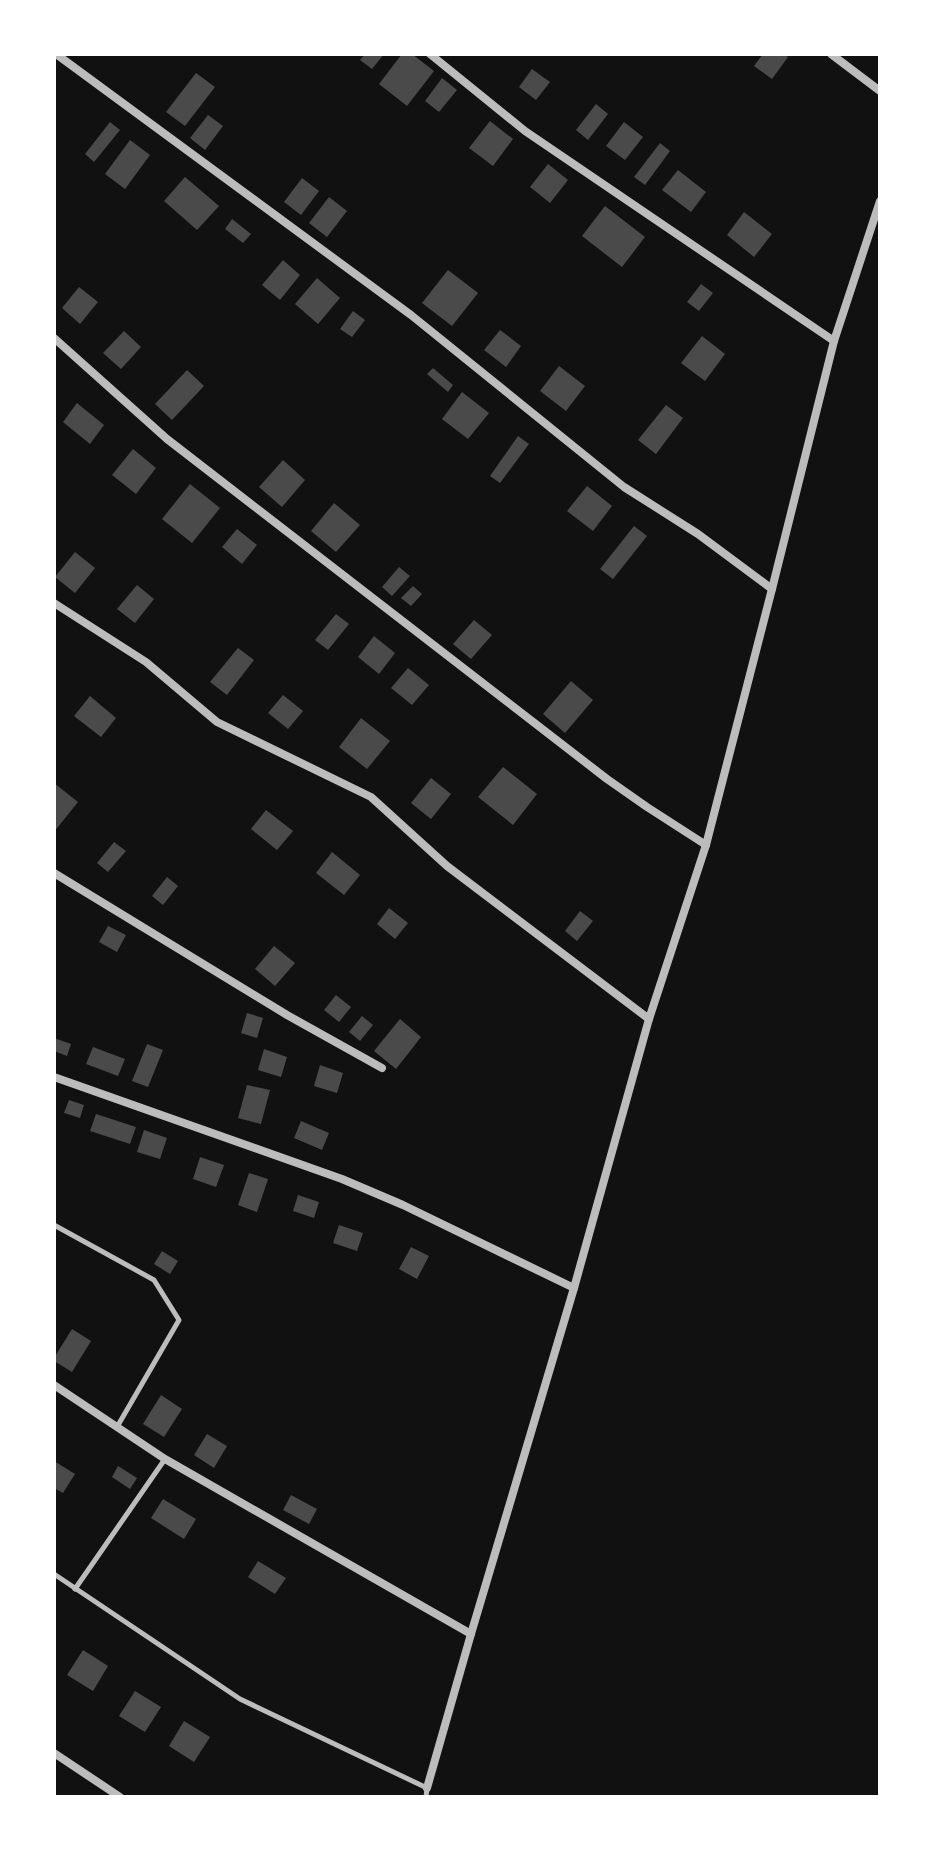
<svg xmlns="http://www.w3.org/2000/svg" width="934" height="1851" font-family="Montserrat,sans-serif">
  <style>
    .building { fill: #4a4a4a }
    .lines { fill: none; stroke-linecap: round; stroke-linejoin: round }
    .service { stroke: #bcbcbc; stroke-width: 5 }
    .minor { stroke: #bcbcbc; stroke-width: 8 }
  </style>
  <rect width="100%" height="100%" fill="#111"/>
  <g class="building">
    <polygon points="365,54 384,54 372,69 360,60"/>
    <polygon points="402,54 412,54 434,71 407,106 379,84"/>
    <polygon points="763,54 784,54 788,57 772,79 754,66"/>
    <polygon points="532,69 550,82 536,100 519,87"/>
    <polygon points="196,73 215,87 185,126 166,112"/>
    <polygon points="442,78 457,90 439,112 425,101"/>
    <polygon points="596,104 608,114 588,140 576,130"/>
    <polygon points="208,115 223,126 205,150 190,138"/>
    <polygon points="490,121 513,139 493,166 469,148"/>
    <polygon points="110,122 120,130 94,162 85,154"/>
    <polygon points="624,122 643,137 625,160 606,146"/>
    <polygon points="130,140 150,155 125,189 105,174"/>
    <polygon points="660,143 670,151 645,185 634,177"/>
    <polygon points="548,164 568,180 550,203 530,187"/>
    <polygon points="678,170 706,192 691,212 662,190"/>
    <polygon points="185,177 219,206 197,230 164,201"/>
    <polygon points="302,178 319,191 301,215 284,202"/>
    <polygon points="329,197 347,211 327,237 309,223"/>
    <polygon points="605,206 645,237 622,267 582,236"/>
    <polygon points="744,212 772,234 754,257 727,235"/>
    <polygon points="232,219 251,234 243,243 225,229"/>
    <polygon points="283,260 300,275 280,300 262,285"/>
    <polygon points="448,270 478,293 452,326 422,303"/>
    <polygon points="317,278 340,298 318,324 295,304"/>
    <polygon points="701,284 713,293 699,311 687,302"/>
    <polygon points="79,287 98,302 80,324 62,308"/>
    <polygon points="353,311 365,320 352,337 340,329"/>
    <polygon points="500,330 521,346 506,367 484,350"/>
    <polygon points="124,331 141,347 121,369 103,353"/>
    <polygon points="702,336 725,354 705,381 681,363"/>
    <polygon points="559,366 585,386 566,411 540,391"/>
    <polygon points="433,368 453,385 448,392 427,374"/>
    <polygon points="187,370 204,386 172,420 155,404"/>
    <polygon points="462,392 489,413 468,439 442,419"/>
    <polygon points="77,403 104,425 90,444 63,422"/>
    <polygon points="666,405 683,418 656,454 638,440"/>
    <polygon points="518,436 529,444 500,483 490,476"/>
    <polygon points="133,449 156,468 136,494 112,475"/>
    <polygon points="283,460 305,480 282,507 259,487"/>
    <polygon points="190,484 220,508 192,543 162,519"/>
    <polygon points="587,486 612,506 593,531 567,511"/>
    <polygon points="334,503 360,525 336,552 311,531"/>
    <polygon points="634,526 647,536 613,579 600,569"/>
    <polygon points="237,529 257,545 242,564 222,547"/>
    <polygon points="75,552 95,568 75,593 55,577"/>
    <polygon points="399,567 410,576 392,596 382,587"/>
    <polygon points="137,585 154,599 135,623 117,609"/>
    <polygon points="413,586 422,594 411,606 401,598"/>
    <polygon points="336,614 349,624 328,650 315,640"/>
    <polygon points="474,620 492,635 471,659 453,644"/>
    <polygon points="374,636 395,653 379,674 358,657"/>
    <polygon points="238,648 254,660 227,695 210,682"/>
    <polygon points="408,668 429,685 412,705 391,688"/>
    <polygon points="571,681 593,700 565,733 543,714"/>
    <polygon points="283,695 303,711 288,729 268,713"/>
    <polygon points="90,696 116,718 101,737 74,716"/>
    <polygon points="361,718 390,741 367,769 339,747"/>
    <polygon points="503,767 537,794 513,825 478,797"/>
    <polygon points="431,778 451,794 431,819 411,803"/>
    <polygon points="54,783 78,802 54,832"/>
    <polygon points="266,810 293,831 277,850 251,829"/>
    <polygon points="114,842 126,851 108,872 97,863"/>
    <polygon points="332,852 360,875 344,895 316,873"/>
    <polygon points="167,877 178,886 163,905 152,896"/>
    <polygon points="389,908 408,923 395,939 377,924"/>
    <polygon points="580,911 593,921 577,941 565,931"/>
    <polygon points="108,926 126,935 117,952 99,942"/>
    <polygon points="274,946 295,963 275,986 255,969"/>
    <polygon points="336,995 351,1007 339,1022 324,1010"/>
    <polygon points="247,1013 263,1018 257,1038 241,1033"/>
    <polygon points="362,1016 373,1025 360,1041 349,1032"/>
    <polygon points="400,1019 421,1037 396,1069 374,1051"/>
    <polygon points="54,1038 71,1044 67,1056 54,1051"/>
    <polygon points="147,1044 163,1050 148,1087 132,1081"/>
    <polygon points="93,1047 125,1059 118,1076 86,1064"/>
    <polygon points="264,1049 287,1057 281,1077 258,1070"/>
    <polygon points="320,1065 343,1073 337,1093 314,1086"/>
    <polygon points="247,1085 270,1090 261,1124 238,1118"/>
    <polygon points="69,1100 84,1105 80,1118 64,1113"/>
    <polygon points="96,1114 136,1127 130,1144 90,1131"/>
    <polygon points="301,1121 329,1133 322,1150 294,1138"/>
    <polygon points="144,1130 167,1138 160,1159 137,1152"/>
    <polygon points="200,1157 224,1165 216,1187 193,1179"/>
    <polygon points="249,1173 268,1179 257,1212 238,1205"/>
    <polygon points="298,1195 319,1202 314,1218 293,1211"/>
    <polygon points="339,1225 363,1233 357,1251 333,1243"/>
    <polygon points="411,1247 429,1256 417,1279 399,1269"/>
    <polygon points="162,1251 178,1261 170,1274 154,1264"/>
    <polygon points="72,1329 91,1341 72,1372 54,1361 54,1358"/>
    <polygon points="161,1395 182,1409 164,1437 143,1424"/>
    <polygon points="207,1434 227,1446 214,1468 194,1455"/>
    <polygon points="54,1461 75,1474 63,1493 54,1488"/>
    <polygon points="118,1466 137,1478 130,1489 112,1477"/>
    <polygon points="291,1495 317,1509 309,1524 283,1510"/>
    <polygon points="163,1499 196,1519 184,1539 151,1518"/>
    <polygon points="258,1561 286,1578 275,1594 248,1577"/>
    <polygon points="83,1650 108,1666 93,1691 67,1675"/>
    <polygon points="135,1691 161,1707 145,1732 119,1716"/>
    <polygon points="184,1721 210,1737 194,1762 169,1746"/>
  </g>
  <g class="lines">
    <g class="service">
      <polyline points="54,1225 154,1280 179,1320 117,1427"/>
      <polyline points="54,1574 240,1699 427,1788 426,1797"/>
      <polyline points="75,1589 165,1459"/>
    </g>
    <g class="minor">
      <polyline points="56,54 411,315 624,487 698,534 772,589"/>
      <polyline points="430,54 525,131 834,341"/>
      <polyline points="831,54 880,91"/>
      <polyline points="54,338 167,439 607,779 647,807 706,845"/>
      <polyline points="54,603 146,662 217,722 371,797 447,866 649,1019"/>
      <polyline points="54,873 287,1015 382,1068"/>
      <polyline points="54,1077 342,1179 403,1205 574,1288"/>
      <polyline points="54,1385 165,1459 471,1634"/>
      <polyline points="54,1753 120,1797"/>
      <polyline points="427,1788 471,1634 574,1288 649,1019 706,845 772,589 834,341 880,201"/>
    </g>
  </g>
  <rect width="934" height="1851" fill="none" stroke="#ffffff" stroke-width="112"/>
</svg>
